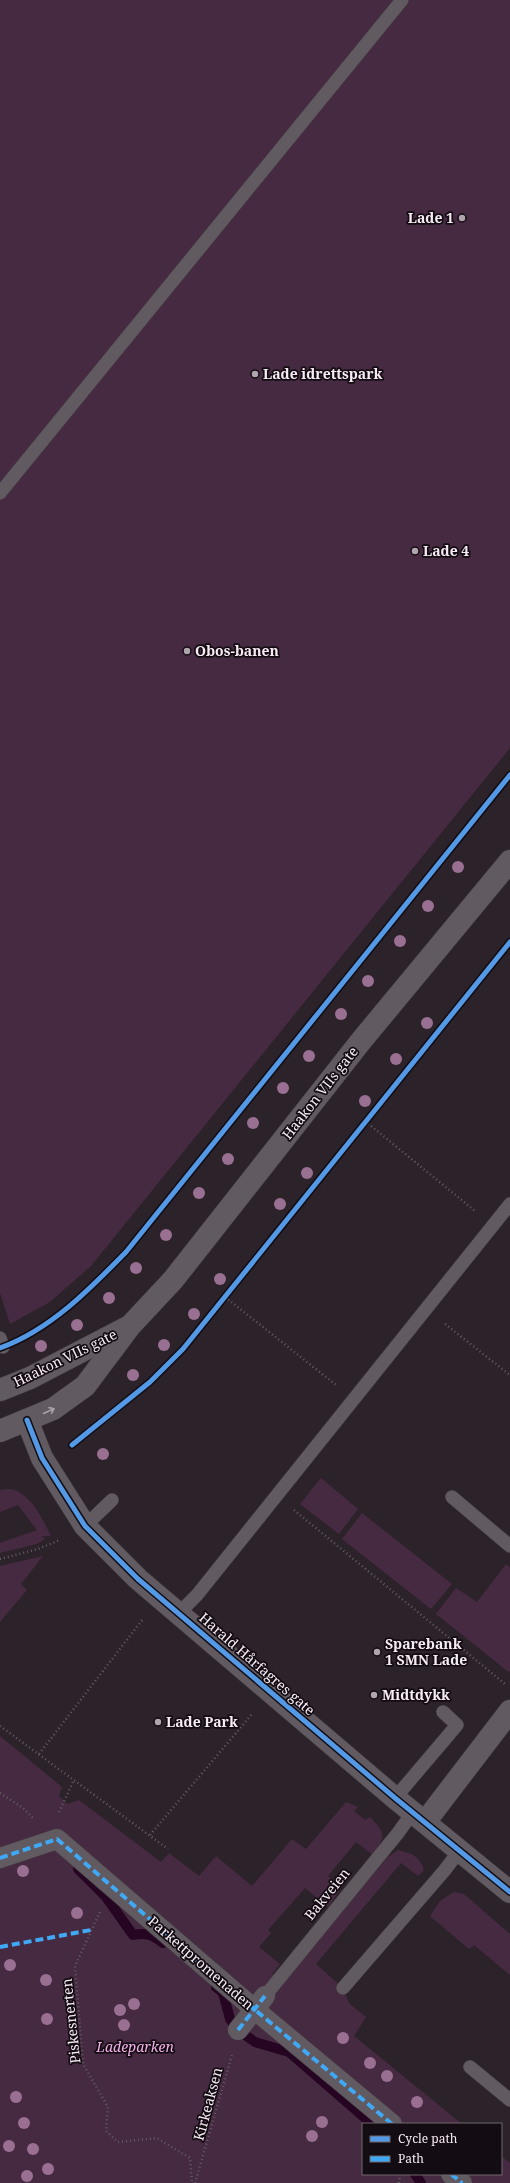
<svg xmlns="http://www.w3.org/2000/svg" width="510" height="2183" font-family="'Noto Serif',serif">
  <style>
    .green { fill: #462a41 }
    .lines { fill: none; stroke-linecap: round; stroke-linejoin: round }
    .stream { stroke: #260523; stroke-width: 10 }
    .service-casing { stroke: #453d44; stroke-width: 14 }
    .pedestrian-casing { stroke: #453d44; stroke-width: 21 }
    .minor-casing { stroke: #453d44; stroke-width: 23 }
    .secondary-casing { stroke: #453d44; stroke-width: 23 }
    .path { stroke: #635d62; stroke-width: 2.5; stroke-dasharray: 1 3; stroke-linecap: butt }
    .service { stroke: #615a60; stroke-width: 13 }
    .pedestrian { stroke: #615a60; stroke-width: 20 }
    .minor { stroke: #615a60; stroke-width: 22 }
    .secondary { stroke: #615a60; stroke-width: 22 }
    .quiet { stroke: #3fa9f5; stroke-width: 4; stroke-dasharray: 8 4; stroke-linecap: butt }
    .cycleway-casing { stroke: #130c12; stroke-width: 8 }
    .cycleway { stroke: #5399e6; stroke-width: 5 }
    .tree { fill: #9a7092 }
    .oneway { stroke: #aca3aa }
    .poi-dot { fill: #b0a5ae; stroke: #130c12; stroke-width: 1.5 }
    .labels { text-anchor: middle; stroke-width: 3.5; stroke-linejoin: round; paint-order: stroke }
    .poi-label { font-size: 14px; font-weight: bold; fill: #f7ecf5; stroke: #130c12; text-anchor: start }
    .street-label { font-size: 14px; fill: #f7ecf5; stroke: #130c12 }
    .park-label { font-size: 14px; font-style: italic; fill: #f4b0e8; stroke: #130c12 }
  </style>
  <rect width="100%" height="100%" fill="#2c222a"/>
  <g class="green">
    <polygon points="0,0 510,0 510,748 91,1266 50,1302 10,1324 0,1293"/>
    <polygon points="321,1478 358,1509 339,1534 300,1504"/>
    <path d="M10,1489C31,1493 42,1518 51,1536H42L45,1539L37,1544L0,1553V1543L37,1530L18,1505L0,1512V1490Z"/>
    <polygon points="362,1513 452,1584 431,1609 342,1539"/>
    <polygon points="43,1556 21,1584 27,1590 0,1622 0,1566"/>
    <polygon points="506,1564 510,1567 510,1672 506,1670 436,1614 456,1588 477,1602"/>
    <path d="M0,1736L62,1787L59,1796L67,1804L79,1800L161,1862L169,1853L199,1876L216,1856L252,1886L292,1839L306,1849L346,1802L358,1807L354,1811L365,1820L370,1817C386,1833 386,1837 373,1855L356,1842L328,1876L340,1886L339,1891L328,1907L305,1888L268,1930L271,1933L259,1947L280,1964L272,1974L283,1981L388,1857L398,1850C411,1853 420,1856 424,1870L418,1876L401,1863L316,1964L343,1988L349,2003L366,2017L354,2036L462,2124H363V2174H501V2156L510,2163V2183H0Z"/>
    <polygon points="454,1892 464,1894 510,1934 510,1975 474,1945 469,1949 430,1916 440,1901"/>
  </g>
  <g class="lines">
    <g class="stream">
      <path d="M78,1869L106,1897L133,1935C146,1932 153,1935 163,1943"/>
      <polyline points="216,1987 223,1993 230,2019 238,2030 255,2042 289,2052 372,2124"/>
      <polyline points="415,2174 421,2183"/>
    </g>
    <g class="service-casing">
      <g id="service">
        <polyline points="0,493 402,0"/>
        <polyline points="0,1338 3,1347"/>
        <polyline points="452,1497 510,1546"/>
        <polyline points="85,1526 112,1500"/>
        <polyline points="179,1613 197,1595 510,1204"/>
        <polyline points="395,1798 457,1725 443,1712"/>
        <polyline points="343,1988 444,1871 460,1850"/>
        <polyline points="265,1996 398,1833 413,1812"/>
        <polyline points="470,2067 510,2100"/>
      </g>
    </g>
    <g class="pedestrian-casing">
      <g id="pedestrian">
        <polyline points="0,1858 57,1839 254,2009 392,2124"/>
        <polyline points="238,2030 265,1996"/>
        <polyline points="451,2174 462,2183"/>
      </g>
    </g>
    <g class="minor-casing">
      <g id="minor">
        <polyline points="27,1420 42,1458 85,1526 138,1579 395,1798 510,1892"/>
        <polyline points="425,1822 510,1711"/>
      </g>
    </g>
    <g class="secondary-casing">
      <g id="secondary">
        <polyline points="0,1390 30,1378 126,1328"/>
        <polyline points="0,1431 53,1409 85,1386 130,1326 173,1280 361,1041 510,861"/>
      </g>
    </g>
    <g class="path">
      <polyline points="365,1121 475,1211"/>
      <polyline points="225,1297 336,1385"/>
      <polyline points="445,1324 510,1375"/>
      <polyline points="294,1510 505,1684"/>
      <polyline points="0,1559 38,1549 60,1540"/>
      <polyline points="0,1726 168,1849"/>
      <polyline points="39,1754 143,1619"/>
      <polyline points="0,1793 23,1808 34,1819"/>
      <polyline points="59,1812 74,1780"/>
      <polyline points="150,1835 252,1714"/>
      <polyline points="100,1912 75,1966 83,2064 108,2107 106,2131 118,2142 157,2138 190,2158 192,2183"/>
      <polyline points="195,2183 232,2055"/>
      <polyline points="399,2183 400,2174"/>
    </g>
    <use href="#service" class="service"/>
    <use href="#pedestrian" class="pedestrian"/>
    <use href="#minor" class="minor"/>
    <use href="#secondary" class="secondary"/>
    <g class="quiet">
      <polyline points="0,1858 57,1839 254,2009 392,2124"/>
      <polyline points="0,1947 91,1930"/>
      <polyline points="238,2030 265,1996"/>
      <polyline points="451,2174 462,2183"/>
    </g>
    <g class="cycleway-casing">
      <g id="cycleway">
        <path d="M0,1348C50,1330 90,1289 126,1252L510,775"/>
        <polyline points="27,1420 42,1458 85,1526 138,1579 395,1798 510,1892"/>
        <polyline points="72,1445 150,1382 183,1349 510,942"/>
      </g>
    </g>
    <use href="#cycleway" class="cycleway"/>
  </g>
  <g class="tree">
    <circle cx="458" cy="867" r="6"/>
    <circle cx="428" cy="906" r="6"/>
    <circle cx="400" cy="941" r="6"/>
    <circle cx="368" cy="981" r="6"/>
    <circle cx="341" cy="1014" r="6"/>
    <circle cx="427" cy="1023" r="6"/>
    <circle cx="309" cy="1056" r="6"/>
    <circle cx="396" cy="1059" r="6"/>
    <circle cx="283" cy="1088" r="6"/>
    <circle cx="365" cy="1101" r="6"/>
    <circle cx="253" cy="1123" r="6"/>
    <circle cx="228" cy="1159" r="6"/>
    <circle cx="307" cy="1173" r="6"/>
    <circle cx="199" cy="1193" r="6"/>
    <circle cx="280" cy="1204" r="6"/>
    <circle cx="166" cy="1235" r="6"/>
    <circle cx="136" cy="1268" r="6"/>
    <circle cx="220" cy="1279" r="6"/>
    <circle cx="109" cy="1298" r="6"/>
    <circle cx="194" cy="1314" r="6"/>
    <circle cx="77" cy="1325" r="6"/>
    <circle cx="164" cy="1345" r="6"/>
    <circle cx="41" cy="1346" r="6"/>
    <circle cx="133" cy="1375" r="6"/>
    <circle cx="103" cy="1454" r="6"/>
    <circle cx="23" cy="1871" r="6"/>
    <circle cx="77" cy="1913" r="6"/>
    <circle cx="10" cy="1965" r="6"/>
    <circle cx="46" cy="1980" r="6"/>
    <circle cx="134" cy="2004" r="6"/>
    <circle cx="120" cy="2010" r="6"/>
    <circle cx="47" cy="2019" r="6"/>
    <circle cx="124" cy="2025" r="6"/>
    <circle cx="343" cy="2038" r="6"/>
    <circle cx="370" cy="2063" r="6"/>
    <circle cx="387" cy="2076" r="6"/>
    <circle cx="16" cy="2097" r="6"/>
    <circle cx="417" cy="2102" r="6"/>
    <circle cx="322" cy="2122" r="6"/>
    <circle cx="24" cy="2123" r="6"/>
    <circle cx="312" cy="2136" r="6"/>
    <circle cx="9" cy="2146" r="6"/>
    <circle cx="33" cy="2149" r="6"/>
    <circle cx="48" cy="2169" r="6"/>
    <circle cx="27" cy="2176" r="6"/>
  </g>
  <defs><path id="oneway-shaft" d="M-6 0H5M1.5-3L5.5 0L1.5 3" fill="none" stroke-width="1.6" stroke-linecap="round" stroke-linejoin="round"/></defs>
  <use class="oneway" href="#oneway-shaft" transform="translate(49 1411) rotate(-25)"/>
  <g class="poi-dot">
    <circle cx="462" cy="218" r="4"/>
    <circle cx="255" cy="374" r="4"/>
    <circle cx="415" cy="551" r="4"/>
    <circle cx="187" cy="651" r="4"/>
    <circle cx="377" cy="1652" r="4"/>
    <circle cx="374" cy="1695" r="4"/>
    <circle cx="158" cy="1722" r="4"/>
  </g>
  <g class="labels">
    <g class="poi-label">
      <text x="454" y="223" text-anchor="end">Lade 1</text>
      <text x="263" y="379">Lade idrettspark</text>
      <text x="423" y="556">Lade 4</text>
      <text x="195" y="656">Obos-banen</text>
      <text x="385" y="1649">Sparebank<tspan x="385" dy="16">1 SMN Lade</tspan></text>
      <text x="382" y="1700">Midtdykk</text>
      <text x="166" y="1727">Lade Park</text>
    </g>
    <g class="street-label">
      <text transform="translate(320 1093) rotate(-52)" y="5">Haakon VIIs gate</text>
      <text transform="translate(65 1358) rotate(-26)" y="5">Haakon VIIs gate</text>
      <text transform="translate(257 1664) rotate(41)" y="5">Harald Hårfagres gate</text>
      <text transform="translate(327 1894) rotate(-51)" y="5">Bakveien</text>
      <text transform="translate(201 1963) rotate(41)" y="5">Parkettpromenaden</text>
      <text transform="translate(71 2021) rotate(-96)" y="5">Piskesnerten</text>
      <text transform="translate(208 2104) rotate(-75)" y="5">Kirkeaksen</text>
    </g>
    <g class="park-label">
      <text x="135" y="2052">Ladeparken</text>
    </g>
  </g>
  <rect x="362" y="2123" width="140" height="52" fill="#130c12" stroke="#6e666d"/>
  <rect x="370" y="2136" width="20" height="6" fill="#5399e6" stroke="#6e666d"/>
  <text x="398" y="2143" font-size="12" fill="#f7ecf5">Cycle path</text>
  <rect x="370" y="2156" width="20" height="6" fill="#3fa9f5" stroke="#6e666d"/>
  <text x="398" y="2163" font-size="12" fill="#f7ecf5">Path</text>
</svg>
